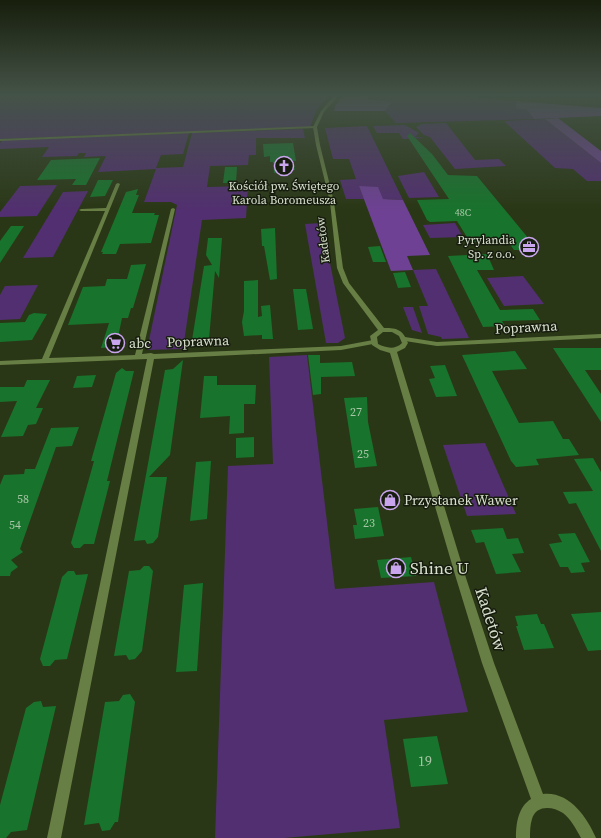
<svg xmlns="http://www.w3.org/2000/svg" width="601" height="838" font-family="'Source Serif 4',serif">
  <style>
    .green { fill: #522f70 }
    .forest { fill: #6e4194 }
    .building { fill: #18732c }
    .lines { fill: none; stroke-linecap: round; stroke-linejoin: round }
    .minor { fill: #677e44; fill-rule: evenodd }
    .tertiary { fill: #677e44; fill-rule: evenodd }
    .labels { text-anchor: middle; stroke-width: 3; stroke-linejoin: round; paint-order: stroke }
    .far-number-label { font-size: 10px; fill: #a9c6a6 }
    .far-poi-label { font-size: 12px; fill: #d9e1ce; stroke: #161c0e }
    .far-street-label { font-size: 12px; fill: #d9e1ce; stroke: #161c0e }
    .number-label { font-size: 12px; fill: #a9c6a6 }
    .street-label { font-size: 14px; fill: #d9e1ce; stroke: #161c0e }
    .poi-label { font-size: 14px; fill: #d9e1ce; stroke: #161c0e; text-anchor: start }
    .near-number-label { font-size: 14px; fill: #a9c6a6 }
    .near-poi-label { font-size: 17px; fill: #d9e1ce; stroke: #161c0e; text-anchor: start }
    .near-street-label { font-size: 17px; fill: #d9e1ce; stroke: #161c0e }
  </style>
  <rect width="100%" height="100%" fill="#2a3716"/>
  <g class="green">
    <polygon points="0,94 330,94 316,111 310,127 0,139"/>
    <polygon points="370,94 435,94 516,101 516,109 526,109 534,119 396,123 385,111 392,102 365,99"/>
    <polygon points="545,119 601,163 601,181 587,181 573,169 555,168 504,121"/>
    <polygon points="446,123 475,160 499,159 506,166 455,169 430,137 424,135 416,127 422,124"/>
    <polygon points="405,125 419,133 415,137 426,138 403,139 399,133 377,133 373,126"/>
    <polygon points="367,126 403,200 383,199 359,186 364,199 346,199 340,180 356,179 349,159 333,159 325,128"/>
    <polygon points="303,129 305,138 256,138 256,155 249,155 248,165 210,166 207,187 248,186 246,218 202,220 183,349 147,350 177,205 171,202 144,202 156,169 98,172 106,156 84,157 86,153 79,153 77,156 42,157 49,147 0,149 0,143 2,140 189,133 183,154 161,155 156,168 183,167 192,133"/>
    <polygon points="424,172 439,197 409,198 398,176"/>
    <polygon points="57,185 37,216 0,217 0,212 20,186"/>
    <polygon points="88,191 53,257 23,258 63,192"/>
    <polygon points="322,223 345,338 338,343 326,343 305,224"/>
    <polygon points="455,223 463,237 430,238 423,225"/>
    <polygon points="436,269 469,338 442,339 441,337 428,334 419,306 428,306 413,270"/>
    <polygon points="523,276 544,304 504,306 487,278"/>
    <polygon points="38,285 20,319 0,320 0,295 5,286"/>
    <polygon points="403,307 413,307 422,333 412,330"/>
    <polygon points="307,355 335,589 434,582 468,712 384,720 400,828 284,838 215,838 228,466 273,464 269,357"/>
    <polygon points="485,443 516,514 467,516 443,445"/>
  </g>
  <g class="forest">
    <polygon points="345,94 370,94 366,99 392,102 385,111 334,111 335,106"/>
    <polygon points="516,101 601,108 601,116 534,119 526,109 516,109"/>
    <polygon points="558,118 601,151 601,163 545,119"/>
    <polygon points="359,186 378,187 383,199 403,200 430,255 407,256 413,270 391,271"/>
  </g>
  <g class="building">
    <polygon points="410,133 432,154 448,175 477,176 538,250 514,250 507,240 470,242 457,221 430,222 427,220 417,200 449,199 407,136"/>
    <polygon points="293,143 296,161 293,161 295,170 290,170 290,172 274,173 273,162 270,162 270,156 264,157 263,144"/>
    <polygon points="100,158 86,185 72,185 76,179 37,180 51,160"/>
    <polygon points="225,167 237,167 236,183 223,183"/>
    <polygon points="98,180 113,180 105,196 90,197"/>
    <polygon points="138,189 136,195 139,195 132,213 155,213 154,215 159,215 151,243 120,244 116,254 102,254 103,252 101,252 126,192"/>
    <polygon points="11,226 24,226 0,263 0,241"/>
    <polygon points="275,228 277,279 270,280 264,246 262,246 261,229"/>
    <polygon points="208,238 222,238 219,278 215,271 209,339 192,340 204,266 212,265 206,255"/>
    <polygon points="380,246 386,262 373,262 368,247"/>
    <polygon points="487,254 494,270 477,270 500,310 533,309 540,320 502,321 505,326 483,327 448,256"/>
    <polygon points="146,264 133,308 131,308 128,318 122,318 116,347 101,348 109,323 68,325 83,287 105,286 107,279 127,279 131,265"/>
    <polygon points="405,272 411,287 398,288 393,273"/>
    <polygon points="258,280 258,317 262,316 261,306 270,305 273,339 262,339 262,335 244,336 242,322 244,311 244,281"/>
    <polygon points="293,289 306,289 313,329 298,330"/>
    <polygon points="34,313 47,314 32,340 0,342 0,323 25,322 29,315"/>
    <polygon points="553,348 601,348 601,370 585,370 601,394 601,422"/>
    <polygon points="515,351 527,369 492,371 519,423 553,421 563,439 569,439 579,455 536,459 539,465 516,467 511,461 462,355"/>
    <polygon points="308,355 320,355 320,363 352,362 355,376 321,377 321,394 313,395"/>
    <polygon points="183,360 170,455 149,477 167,477 158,537 153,543 147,544 145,540 134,541 165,370 173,369"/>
    <polygon points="445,365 457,396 436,397 429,379 435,378 430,366"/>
    <polygon points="122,368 126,371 134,371 107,481 110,481 94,544 84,544 80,548 74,548 71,543 94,461 91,461 116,373"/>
    <polygon points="96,375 92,387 73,388 77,376"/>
    <polygon points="204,376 217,376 217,385 256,385 255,404 244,404 244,433 229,434 230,416 200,418"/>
    <polygon points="27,380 50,380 36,408 43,408 36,424 28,425 23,436 1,437 17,401 0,402 0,387 24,387"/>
    <polygon points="367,397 368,422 377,466 355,468 344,398"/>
    <polygon points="79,427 72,446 56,447 20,549 23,552 11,560 18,567 11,572 10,576 0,576 0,485 4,475 24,474 25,469 35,469 51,428"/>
    <polygon points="254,437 254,457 236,458 236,438"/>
    <polygon points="593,458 601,472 601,551 576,503 569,504 563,492 593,491 574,459"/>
    <polygon points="211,461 207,519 190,521 196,462"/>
    <polygon points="378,507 384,536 355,539 353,525 357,525 354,509"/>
    <polygon points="503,528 507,539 518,538 524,553 512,554 521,572 496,574 484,542 476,543 471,530"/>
    <polygon points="575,533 590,562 581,563 585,572 571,573 568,567 560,567 549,544 562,542 558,534"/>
    <polygon points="411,557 416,576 381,578 377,560"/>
    <polygon points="144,566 149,566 153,571 142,651 135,659 129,660 126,655 114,656 129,571 140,570"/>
    <polygon points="68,571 74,571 76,575 88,574 67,659 55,660 50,666 43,666 40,659 62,577"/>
    <polygon points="203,583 197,671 176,672 184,585"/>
    <polygon points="601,612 601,650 588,651 571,614"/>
    <polygon points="537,614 541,624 544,624 554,648 524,650 516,626 518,626 515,616"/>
    <polygon points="130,694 135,702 118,822 115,822 110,830 102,831 99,823 84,825 105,702 119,701 123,695"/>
    <polygon points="41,701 43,707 56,706 27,830 11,832 6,838 0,838 0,805 26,708 34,702"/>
    <polygon points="437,736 448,784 411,787 403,739"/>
  </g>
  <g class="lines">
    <g class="minor">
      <polygon points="316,126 315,128 0,141 0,139"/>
      <polygon points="118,183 120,184 49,358 135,355 171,209 173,208 175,209 142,354 151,353 154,354 341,346 373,340 376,342 373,344 341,350 154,359 61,838 47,838 147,359 0,365 0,361 42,359 105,211 81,211 79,210 81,209 106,208 116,184"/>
      <polygon points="601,334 601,338 437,346 405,341 402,339 405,337 437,342"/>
    </g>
    <path class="tertiary" d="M336,94H340L324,112L317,127L320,145L334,202L343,268L349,283L384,328C398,328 403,330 408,343L405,348L397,352L466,578L494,663L543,794C569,791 587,817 596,838H581C576,829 571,819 563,813C552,806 536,805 532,819C530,825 530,832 530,838H516C516,824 518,807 531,799L482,663L456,578L390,353L380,350L372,345L370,336L378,330L343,283L337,268L330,202L316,145L313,127L321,111ZM383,332H392L399,336L402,343C395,350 386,348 378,344L377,337Z"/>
  </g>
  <linearGradient id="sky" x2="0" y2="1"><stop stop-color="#171e0c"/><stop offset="0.45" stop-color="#445347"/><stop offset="1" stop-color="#445347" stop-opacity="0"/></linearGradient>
  <rect width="601" height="211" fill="url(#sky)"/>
  <defs>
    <g id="church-ring" transform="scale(1)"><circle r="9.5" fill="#161c0e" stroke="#c9a5ee" stroke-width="1.5"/><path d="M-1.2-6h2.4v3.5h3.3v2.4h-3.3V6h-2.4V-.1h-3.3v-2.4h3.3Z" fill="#c9a5ee"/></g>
    <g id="office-ring" transform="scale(1)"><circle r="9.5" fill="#161c0e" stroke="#c9a5ee" stroke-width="1.5"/><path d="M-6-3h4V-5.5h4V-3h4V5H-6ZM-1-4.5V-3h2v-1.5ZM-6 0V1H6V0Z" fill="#c9a5ee"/></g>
    <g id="supermarket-ring" transform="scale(1)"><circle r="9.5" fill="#161c0e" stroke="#c9a5ee" stroke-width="1.5"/><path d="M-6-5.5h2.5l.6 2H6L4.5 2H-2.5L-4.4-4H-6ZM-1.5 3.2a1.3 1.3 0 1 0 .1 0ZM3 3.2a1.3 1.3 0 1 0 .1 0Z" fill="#c9a5ee"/></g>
    <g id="shop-ring" transform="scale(1)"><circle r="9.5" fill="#161c0e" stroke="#c9a5ee" stroke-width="1.5"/><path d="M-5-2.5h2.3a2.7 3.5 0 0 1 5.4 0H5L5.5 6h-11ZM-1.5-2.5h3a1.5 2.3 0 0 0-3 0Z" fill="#c9a5ee"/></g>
  </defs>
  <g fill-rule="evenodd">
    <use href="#church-ring" x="284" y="166"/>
    <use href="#office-ring" x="529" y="247"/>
    <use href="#supermarket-ring" x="115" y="343"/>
    <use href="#shop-ring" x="390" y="500"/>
    <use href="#shop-ring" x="396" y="568"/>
  </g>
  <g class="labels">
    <g class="far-number-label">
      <text x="463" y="216">48C</text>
    </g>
    <g class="far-poi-label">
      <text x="284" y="190">Kościół pw. Świętego<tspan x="284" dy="14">Karola Boromeusza</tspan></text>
      <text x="515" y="244" text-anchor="end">Pyrylandia<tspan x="515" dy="14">Sp. z o.o.</tspan></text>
    </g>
    <g class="far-street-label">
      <text transform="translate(323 240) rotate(-97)" y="4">Kadetów</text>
    </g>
    <g class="number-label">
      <text x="356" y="416">27</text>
      <text x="363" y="458">25</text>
      <text x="23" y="503">58</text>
      <text x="369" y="527">23</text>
      <text x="15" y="529">54</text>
    </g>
    <g class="street-label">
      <text transform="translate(526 327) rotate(-3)" y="5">Poprawna</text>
      <text transform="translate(198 341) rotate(-2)" y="5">Poprawna</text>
    </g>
    <g class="poi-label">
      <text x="129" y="348">abc</text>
      <text x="404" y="505">Przystanek Wawer</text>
    </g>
    <g class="near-number-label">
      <text x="425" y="766">19</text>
    </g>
    <g class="near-poi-label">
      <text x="410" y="574">Shine U</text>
    </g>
    <g class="near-street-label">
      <text transform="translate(491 619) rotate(72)" y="6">Kadetów</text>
    </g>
  </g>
</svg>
